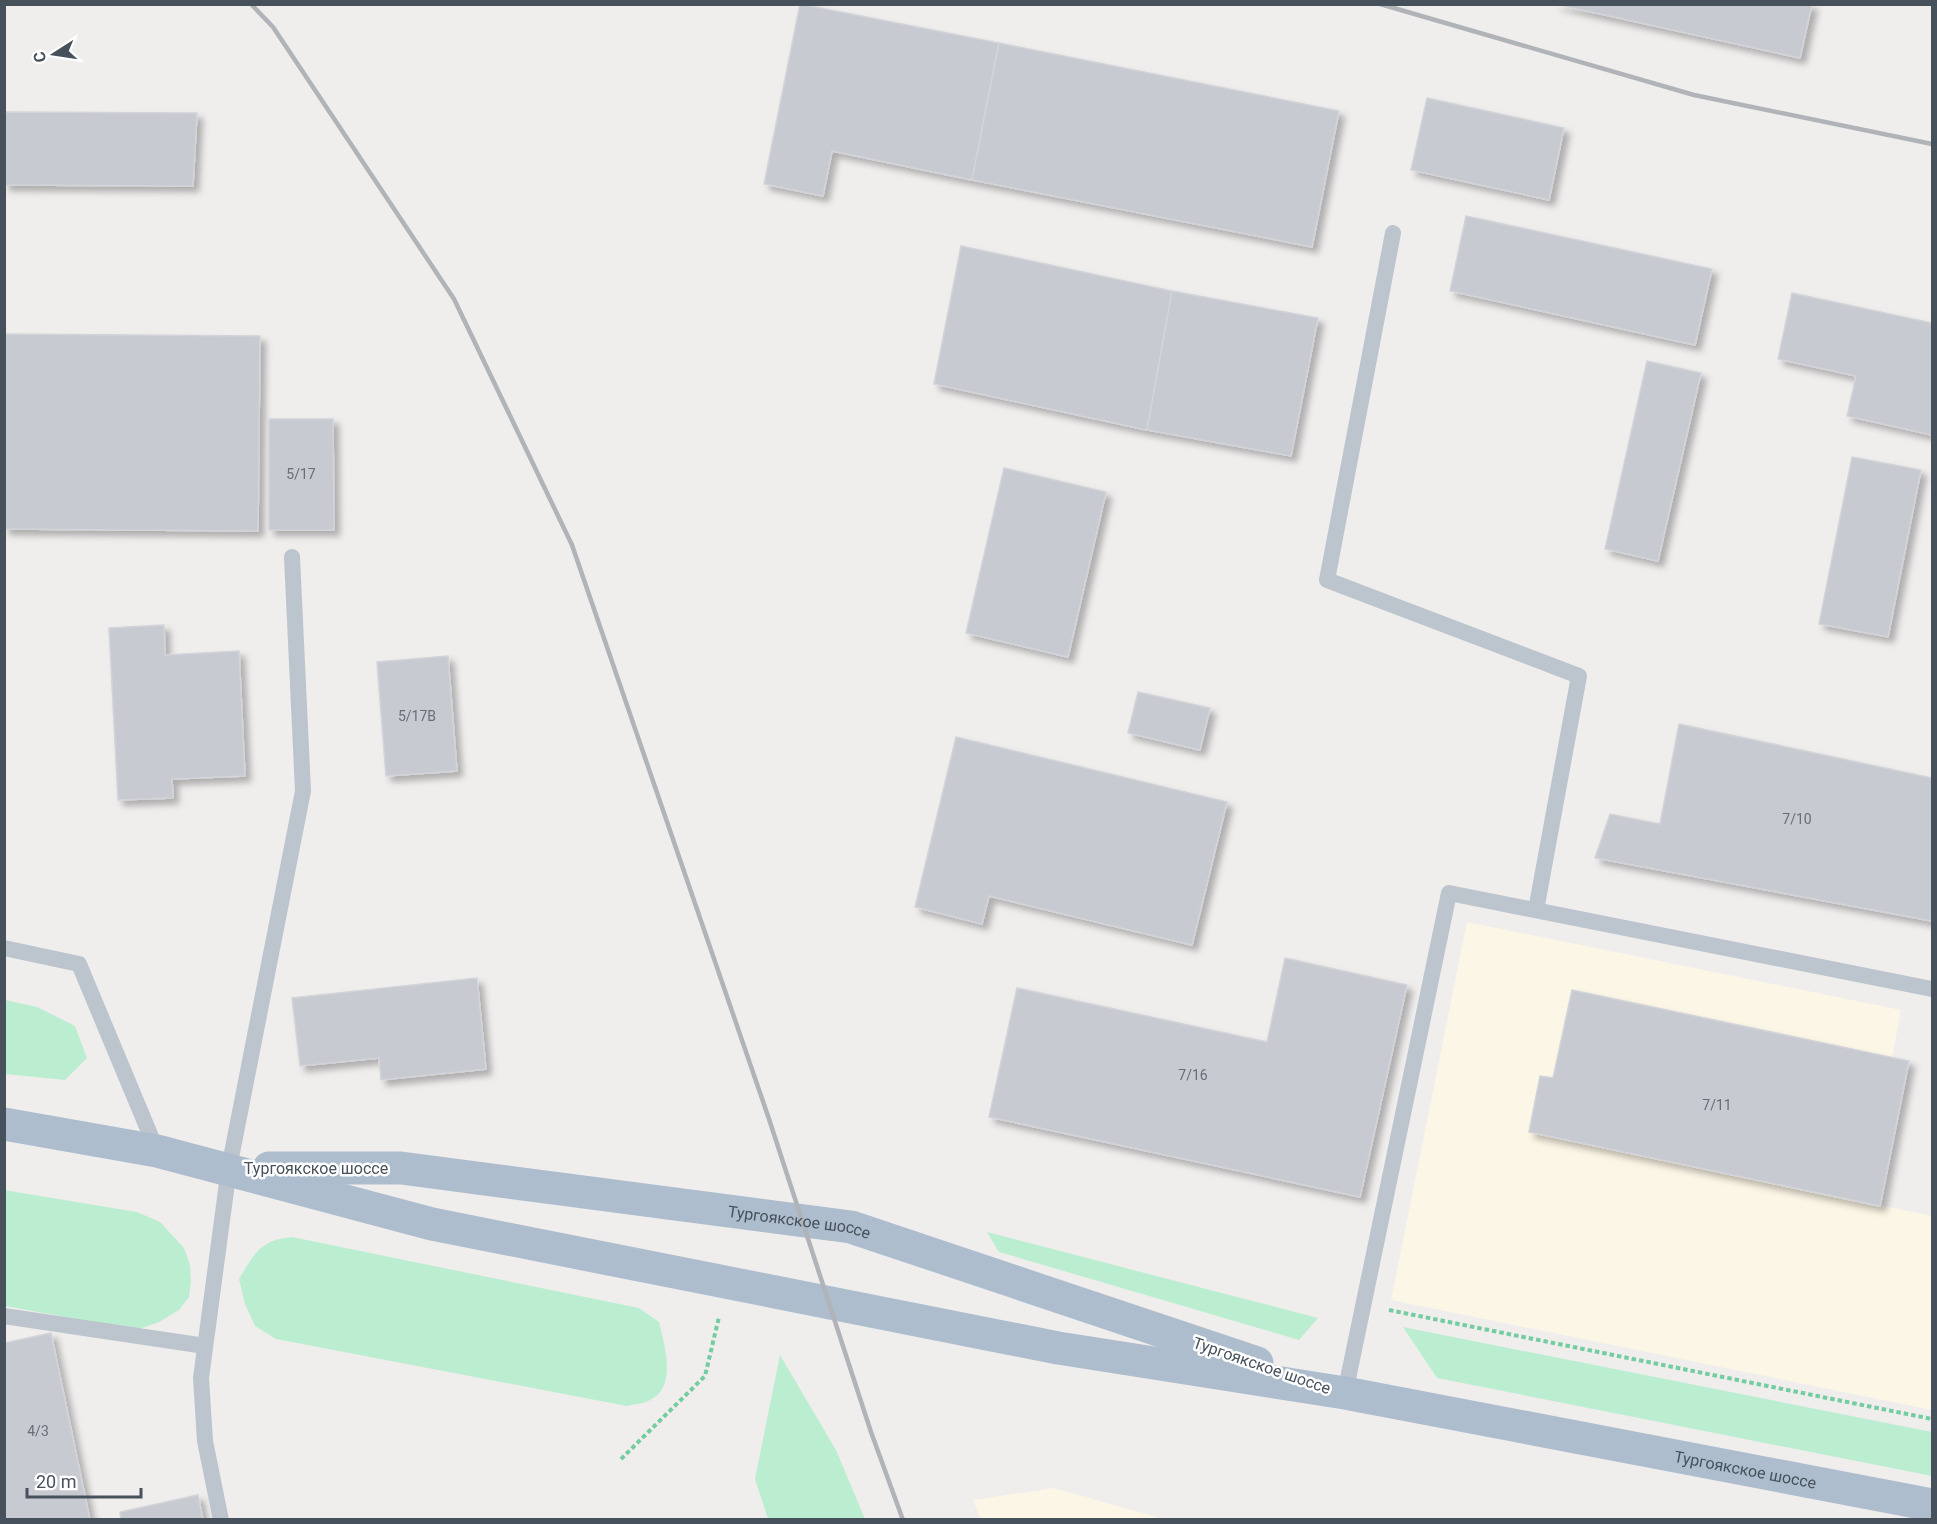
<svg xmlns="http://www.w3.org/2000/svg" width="1937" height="1524" font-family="Roboto,sans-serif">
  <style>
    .commercial { fill: #fcf6e6 }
    .green { fill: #bbeed0 }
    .building { fill: #c7cad0; stroke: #d2d4d9; stroke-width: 1.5; filter: url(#shadow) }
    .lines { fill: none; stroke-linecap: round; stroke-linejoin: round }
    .path { stroke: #74cca1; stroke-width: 4; stroke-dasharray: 4.5 3; stroke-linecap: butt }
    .service { stroke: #bcc5cd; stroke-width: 16 }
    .primary { stroke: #adbdcd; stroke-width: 33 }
    .rail { stroke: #b0b3b8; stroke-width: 4.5 }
    .labels { text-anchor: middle; stroke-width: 5; stroke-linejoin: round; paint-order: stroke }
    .number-label { font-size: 14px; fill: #666f78 }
    .street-label { font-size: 16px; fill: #46515b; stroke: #fff }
  </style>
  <defs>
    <filter id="shadow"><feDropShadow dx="5.5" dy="5.5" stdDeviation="3" flood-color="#0004"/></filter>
  </defs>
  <rect width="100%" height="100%" fill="#f0eded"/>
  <g class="commercial">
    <polygon points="1467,922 1901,1010 1892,1058 1909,1061 1880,1205 1932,1216 1932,1410 1391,1300"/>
    <polygon points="1054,1488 1163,1519 981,1519 973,1500"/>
  </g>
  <g class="green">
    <polygon points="5,1000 37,1007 75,1026 87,1058 65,1080 5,1074"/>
    <polygon points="4,1190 137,1212 160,1222 184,1248 190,1265 191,1281 189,1297 179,1310 159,1322 137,1330 5,1306"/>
    <polygon points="987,1232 1318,1318 1299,1340 999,1252"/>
    <path d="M292,1237L639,1308L659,1322C664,1344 678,1387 650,1400C644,1404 634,1404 627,1406L276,1339L255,1326L245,1304L239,1279C255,1253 260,1240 292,1237Z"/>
    <polygon points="1403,1327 1932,1432 1932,1476 1437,1378"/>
    <polygon points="780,1355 836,1450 865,1519 768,1519 755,1479"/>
  </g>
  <g class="building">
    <polygon points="800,4 999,43 972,180 832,151 823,196 764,184"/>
    <polygon points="1555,4 1812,4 1800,58"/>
    <polygon points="999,43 1339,111 1312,247 972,180"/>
    <polygon points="1427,98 1564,128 1549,200 1411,170"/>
    <polygon points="4,112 197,113 193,186 4,185"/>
    <polygon points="1466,216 1712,269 1695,345 1450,291"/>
    <polygon points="961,246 1172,291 1147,430 934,384"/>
    <polygon points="1172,291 1318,318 1291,456 1147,430"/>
    <polygon points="1792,293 1932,323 1932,435 1847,416 1856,376 1778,359"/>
    <polygon points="4,334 260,336 258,531 4,529"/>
    <polygon points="1647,361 1701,373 1658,561 1605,549"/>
    <polygon points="269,419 333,419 334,530 269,530"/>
    <polygon points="1852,457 1921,470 1888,637 1819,624"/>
    <polygon points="1004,468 1106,492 1068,657 966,633"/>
    <polygon points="164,625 165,655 239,651 245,776 172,779 173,798 118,800 109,628"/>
    <polygon points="448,656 457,771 386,776 377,662"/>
    <polygon points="1138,692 1210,708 1200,750 1128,733"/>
    <polygon points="1679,724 1932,778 1932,921 1595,858 1610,814 1660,824"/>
    <polygon points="956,737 1227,802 1192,945 989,896 982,924 915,907"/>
    <polygon points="1285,958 1407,985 1360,1197 989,1117 1017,988 1267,1042"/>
    <polygon points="477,978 486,1069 381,1080 379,1058 300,1066 292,998"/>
    <polygon points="1572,990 1909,1061 1880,1206 1529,1132 1540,1076 1553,1078"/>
    <polygon points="51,1333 90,1520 4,1520 4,1343"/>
    <polygon points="198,1495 203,1520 121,1520 120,1512"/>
  </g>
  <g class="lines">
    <g class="path">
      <polyline points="1389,1310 1932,1419"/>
      <polyline points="621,1459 705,1376 719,1317"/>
    </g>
    <g class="service">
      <polyline points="1393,233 1327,580 1579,676 1536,910"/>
      <polyline points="4,948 79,964 157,1151"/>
      <polyline points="4,1316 205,1346"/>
      <polyline points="1345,1393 1449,893 1932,989"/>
      <polyline points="221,1520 205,1441 201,1378 229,1168 303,791 292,557"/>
    </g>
    <g class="primary">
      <path id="s1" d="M4,1124L157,1151L432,1224L1058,1348L1345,1393L1932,1505"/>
      <path id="s2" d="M269,1168H401L851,1227L1257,1363"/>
    </g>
    <g class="rail">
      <polyline points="251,4 273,27 454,299 572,545 769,1119 871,1432 903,1520"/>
      <polyline points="1380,4 1694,95 1932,144"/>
    </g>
  </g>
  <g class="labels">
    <g class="number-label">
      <text x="301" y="479">5/17</text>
      <text x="417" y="721">5/17В</text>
      <text x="1797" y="824">7/10</text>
      <text x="1193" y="1080">7/16</text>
      <text x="1717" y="1110">7/11</text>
      <text x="38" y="1436">4/3</text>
    </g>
    <g class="street-label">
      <text x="316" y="1174">Тургоякское шоссе</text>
      <text dy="6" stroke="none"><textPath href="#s2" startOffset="534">Тургоякское шоссе</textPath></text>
      <text transform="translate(1262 1365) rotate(19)" y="6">Тургоякское шоссе</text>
      <text dy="6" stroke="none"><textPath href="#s1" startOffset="1776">Тургоякское шоссе</textPath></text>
    </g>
  </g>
  <rect width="1937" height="1524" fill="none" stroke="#46515b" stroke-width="12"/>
  <g transform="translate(54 54) rotate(258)" stroke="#ffffff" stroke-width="4.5" paint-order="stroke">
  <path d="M0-4.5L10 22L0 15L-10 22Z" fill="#46515b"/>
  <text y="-9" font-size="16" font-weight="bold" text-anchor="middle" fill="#46515b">С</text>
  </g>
  <path d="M27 1488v9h114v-9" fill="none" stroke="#46515b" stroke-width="3"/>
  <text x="36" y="1488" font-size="18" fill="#46515b" stroke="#ffffff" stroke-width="4.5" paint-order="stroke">20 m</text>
</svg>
